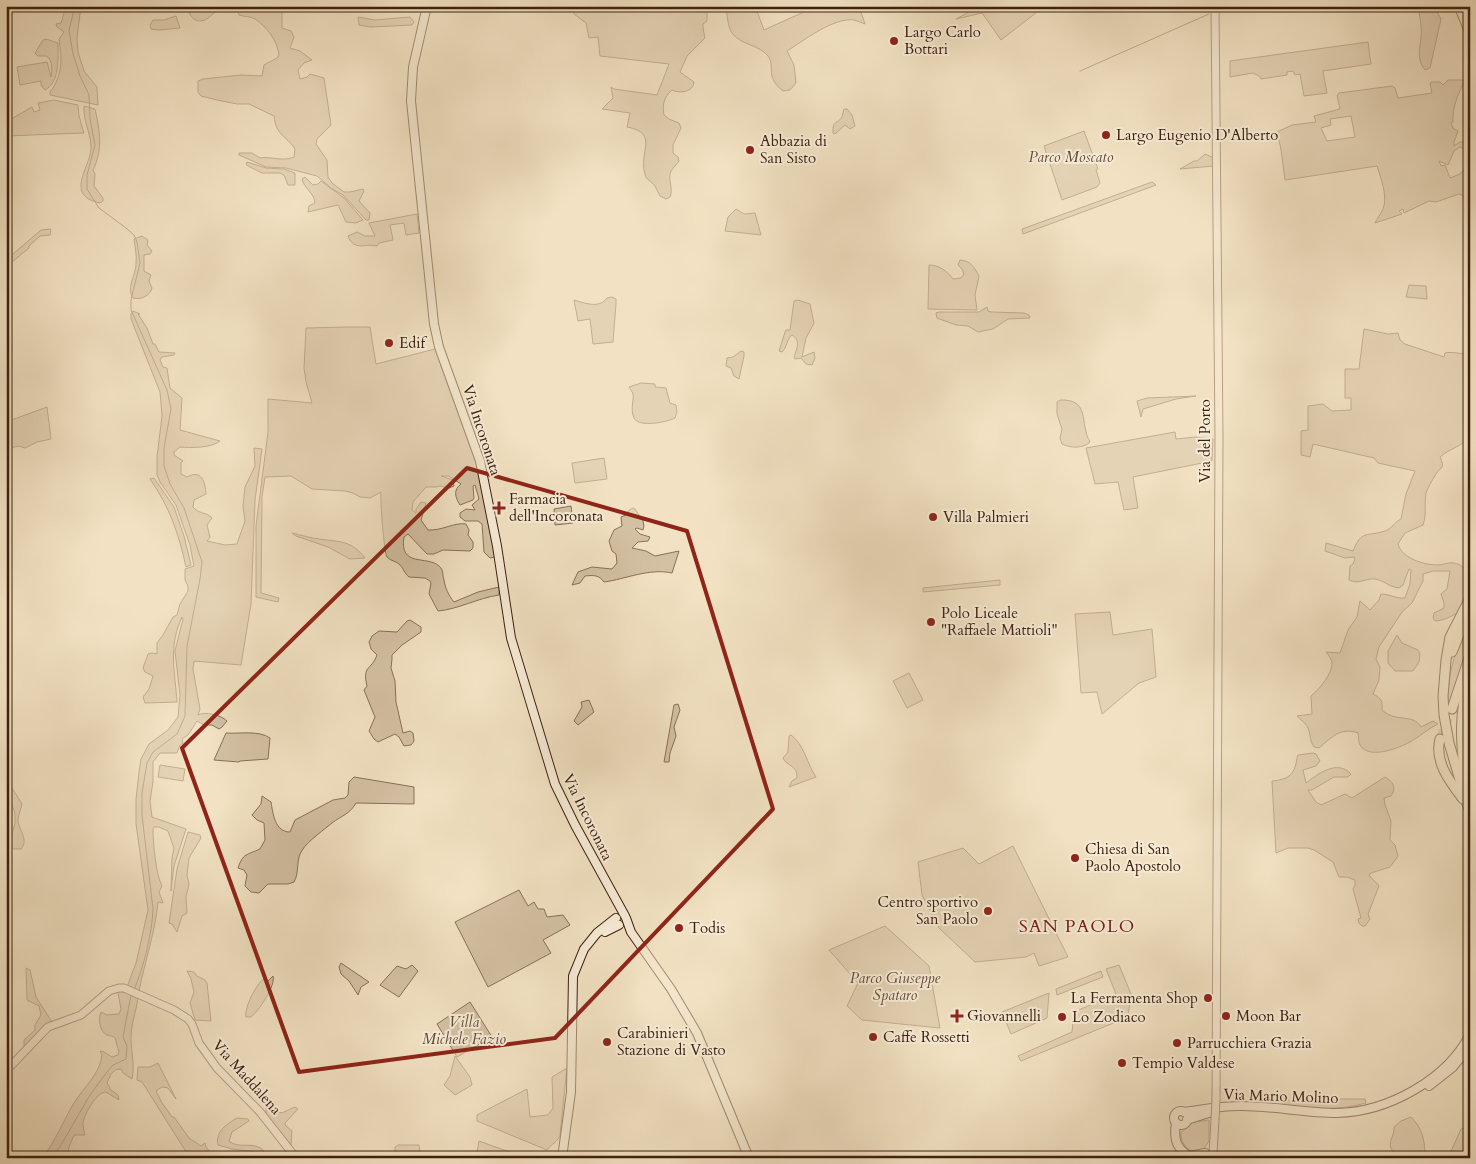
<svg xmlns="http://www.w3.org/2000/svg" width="1476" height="1164" font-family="Cardo,serif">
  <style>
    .green { fill: #d4c1a4; stroke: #8a7058; fill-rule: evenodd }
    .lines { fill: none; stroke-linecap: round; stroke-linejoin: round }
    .stream { stroke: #866d55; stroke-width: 1 }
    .primary-tunnel { stroke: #cebb9f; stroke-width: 9; stroke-dasharray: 9 4.5; stroke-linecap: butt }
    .tertiary-casing { stroke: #6c503a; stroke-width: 9 }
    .secondary-casing { stroke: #3f200d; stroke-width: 10 }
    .primary-casing { stroke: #3f200d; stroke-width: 11 }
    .tertiary { stroke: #f7ecd8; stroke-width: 7 }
    .secondary { stroke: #f7ecd8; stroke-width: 8 }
    .primary { stroke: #f2e2c3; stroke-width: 9 }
    .tertiary-bridge-casing { stroke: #6c503a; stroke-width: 9; stroke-linecap: butt }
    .tertiary-bridge { stroke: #f7ecd8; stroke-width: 7 }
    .marked { fill: none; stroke: #8f2418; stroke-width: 4; stroke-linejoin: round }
    .poi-dot { fill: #8f2418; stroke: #f7ecd8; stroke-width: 2 }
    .labels { text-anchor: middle; stroke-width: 4; stroke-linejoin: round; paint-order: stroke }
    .poi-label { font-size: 15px; fill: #3f200d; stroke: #f7ecd8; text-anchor: start }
    .park-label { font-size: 15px; font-style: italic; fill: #644833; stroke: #f7ecd8 }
    .street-label { font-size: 15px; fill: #3f200d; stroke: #f7ecd8 }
    .quarter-label { font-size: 18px; letter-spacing: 1px; fill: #7a1f14; stroke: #f7ecd8 }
  </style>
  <rect width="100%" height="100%" fill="#f2e2c3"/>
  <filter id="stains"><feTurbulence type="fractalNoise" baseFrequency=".004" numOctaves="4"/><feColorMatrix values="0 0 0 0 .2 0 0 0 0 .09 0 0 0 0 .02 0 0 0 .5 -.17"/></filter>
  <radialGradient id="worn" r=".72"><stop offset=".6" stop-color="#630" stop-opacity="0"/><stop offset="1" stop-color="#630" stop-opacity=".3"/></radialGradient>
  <g class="green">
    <path d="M66,6H81L77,38L78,52L84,71L97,87L98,105L50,95V92C63,75 62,59 59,39L64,32L57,27L56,24L61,23Z"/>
    <path d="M189,6H223C217,10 212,15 207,19C196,25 187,16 189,6Z"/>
    <path d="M236,6H282V28L291,31L294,37L290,48L300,51L312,60L304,63L298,70L300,79L307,77L310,74L324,78L331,125L317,139L316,144L327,160L328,177L332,183L344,192H350L363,189L364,191L359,201L370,213L369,220H366L343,195L331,188L317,176L286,168L266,167L239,155V153H252L260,158C271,156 283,162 294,157L295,149C286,135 276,136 274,116L249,104H237L217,100L201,96L198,92V81L203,79L241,75L262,76L264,65L277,58L279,55C277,40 267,27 255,19C251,16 244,17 239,15Z"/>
    <path d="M569,6H707V21L703,24V28L705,38L687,56L680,72L694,82C694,92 679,94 672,90C664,97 662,104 664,115L669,119L679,123L681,128L673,145V153L678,157L679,161C677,164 673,168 671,171C667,180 674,188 670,197L666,199L660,196C658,193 657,189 655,186C651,181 646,180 645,174C638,153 660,133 627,127L630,113L602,109L613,98L611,87L614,89L657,95L669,64L600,56L598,37L589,38L586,23L574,14Z"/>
    <path d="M725,6H755L764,30L817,6H859L865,24C862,23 858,21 854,20C834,17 803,41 787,51L794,65L796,83L790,90L783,91C764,76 776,67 768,56C760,45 740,45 732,33C727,26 728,14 725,6Z"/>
    <polygon points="980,6 1025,6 1027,11 1041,9 1001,40 982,13 956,19"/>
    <path d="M1418,6H1434L1441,19L1430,68L1425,70C1414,57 1423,41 1421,27C1421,20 1419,13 1418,6Z"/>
    <polygon points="176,16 180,28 159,30 151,29 150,25 153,20 164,20"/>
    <polygon points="358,17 375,20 410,17 414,22 412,25 370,27 359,25"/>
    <path d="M46,39L58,43C58,58 60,82 45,90L41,85V81L20,85L17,67L47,62L51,77C52,70 53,62 47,56H38L35,53L43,40Z"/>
    <polygon points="1368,42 1371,64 1323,71 1327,93 1304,96 1300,74 1295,75 1293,71 1287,72 1287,75 1261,79 1259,76 1253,73 1230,77 1230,61"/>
    <path d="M1470,67C1470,74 1466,76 1464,82C1458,95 1452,107 1453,122L1451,123L1453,128L1458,131L1454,142V146L1460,142H1470V202L1467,198L1459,194L1436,202L1429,201L1404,213L1403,209L1399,211L1402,214L1375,223C1377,218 1381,214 1383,209C1388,196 1381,179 1377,166L1285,180L1281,149L1277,132L1292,125L1316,122L1314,116L1340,109L1337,95L1339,93L1392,86L1395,88L1398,98L1432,93L1430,83L1432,82H1440L1443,85L1448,80H1465ZM1351,116L1355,137L1327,141L1321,128L1331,125L1330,119ZM1460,147L1464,149L1467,156V167L1460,174L1450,178L1445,165L1441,166L1439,161L1448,165L1454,151Z"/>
    <polygon points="54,100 78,105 79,116 84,133 6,136 6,122 32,107 34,112 40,110 38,103"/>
    <path d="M84,106L95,109C100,131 103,150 93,170L95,174L94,186L103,198V201L100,203C62,195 93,165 91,145C90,132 83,120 84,106Z"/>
    <path d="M844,109H847L852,115L855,126L850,129L845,125L835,134L833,133C832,120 838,124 842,117C843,114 843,112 844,109Z"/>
    <polygon points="1084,131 1098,169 1096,170 1100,183 1097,187 1062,200 1044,146"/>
    <polygon points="1205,154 1214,158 1214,166 1180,169 1194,161 1197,161"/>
    <polygon points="247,162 266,168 284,169 295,173 295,185 288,185 284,175 280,173 262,173 248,166 246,164"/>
    <path d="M305,177L313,185L318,184L321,181L344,198L363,220L356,223L346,222L338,205L308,212L309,206L315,203C314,192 304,189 302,179Z"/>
    <polygon points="1152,182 1156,185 1023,234 1022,229"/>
    <polygon points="736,209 744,214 755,213 761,235 725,231 728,217"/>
    <path d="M417,214L419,233L406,235L404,223L390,225L393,240L379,243L377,246C366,243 354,252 348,236L357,232L365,236H375L369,223Z"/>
    <polygon points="51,229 50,235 40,236 29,246 29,248 6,267 6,260 41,230"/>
    <path d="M142,236L148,240L147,245L152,251L150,254L144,255V271L151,275L149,281L152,288C150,296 141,300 133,298C126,287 136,275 136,264C137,256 135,247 134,239Z"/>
    <path d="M960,260C971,261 974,267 979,276L975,295L977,310L928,309L929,265C939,265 947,271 953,279L961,278L964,274L962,269L958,265Z"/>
    <polygon points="1409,285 1426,286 1427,299 1406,297"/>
    <path d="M612,297L616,299V304L613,342L593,344L590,319L578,321L574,300C584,303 600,309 607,298Z"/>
    <path d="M798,300L810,304L814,323L806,338L802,357L814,352L815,358L812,365L806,364L801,358L795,359L794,357C797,348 801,341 792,335C787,338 787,348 782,352L779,351L785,332L786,330H790L794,301Z"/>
    <polygon points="987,307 988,311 991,312 1024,313 1029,315 1030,318 1008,319 993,329 978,332 968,326 956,325 937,318 936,313 939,312 979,312"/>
    <path d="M133,311L140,314H138L147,328L153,344H155L159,352L175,353L174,355L162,357L160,360L163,367L167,368L170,388L182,398L180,430L220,441C212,448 191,448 180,447L174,452V455L183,461L181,463V474L187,477C202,469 205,482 206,494L194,500L193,507C198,514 207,512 212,518L207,525L210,537L207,541L225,545L237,544L245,521L243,506L245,487L255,466L254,448L262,449L255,500L251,604L241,665L194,661L193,669L200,709L198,715C205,711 221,715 227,721L222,727L219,729L212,725H204L197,721L188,735L182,739L183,743L180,745L177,753H160L153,762V782L150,801L152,817L186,829L174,866L171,891L172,858L174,848L168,831L159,827H154L153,829C153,844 156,875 162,886L159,892L163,903L158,902C155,933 145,961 139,991L127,987L136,963L148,910L136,824V799L139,772L141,759L149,744L168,730L178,717L180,695L175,651L183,619L182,617C168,647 175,671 177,702L145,703L143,697L149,689L153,676L145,672L143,668L148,654L152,653L157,654V643L163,635L173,617L177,615L180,604L188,591V586L185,580V569L194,566L190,545L176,505L160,482L157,475V457L162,416L160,392L131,319V314Z"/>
    <path d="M346,327H370L376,364L435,349L438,350L474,451L487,508L495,557L490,558L484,552L482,524L478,521H465L460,517V513L466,509L475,510L472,505L479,499L475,485L473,486L474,498L473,500L460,505C455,497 453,490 461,484L449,476H441L453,480L454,486L449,488L440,486L436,487H426L413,502L412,510L416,513V509L421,502L426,503L421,520L428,530C442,531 454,522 466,524L469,530L468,535L473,542V548L470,551L443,550L434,554H427L408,534L404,537C399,568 427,555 439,566C444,570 442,574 444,580C445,588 449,596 454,602L478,592L499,587V595C478,598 459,609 438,611L429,594L431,583L430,581L425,578L409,577C404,573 404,569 400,565C397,561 390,561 387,557C384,553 380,499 381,492L370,498L360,497L353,493L345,491L312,489L291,476L265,477L262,497L261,593L279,598L278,602L256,597V526L268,432V399L312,403L306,382L304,368L306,328Z"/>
    <path d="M1364,329L1388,334L1398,333L1400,340L1405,344L1444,357L1445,353C1453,351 1461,355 1470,353V436C1462,447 1450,448 1440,457C1445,468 1442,466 1436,474C1433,479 1428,487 1426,493C1424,503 1427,514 1423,525L1405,533L1398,544C1402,559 1425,565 1438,565C1443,565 1448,562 1454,563C1461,564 1465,569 1470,574C1470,580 1471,588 1470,594C1467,610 1449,620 1435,621L1433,618L1434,613L1444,608V603L1441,594L1447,589L1450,571H1433L1423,574V581L1412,603L1402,612L1379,647L1376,659L1380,667L1379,680L1373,694C1381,698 1383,701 1382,710C1396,723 1413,713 1421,727L1433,721L1438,724C1429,728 1423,734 1415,739C1403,747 1369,761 1360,745C1358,742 1359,736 1358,733C1340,727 1332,737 1319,748L1314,747C1309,740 1311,733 1307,726C1304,721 1300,720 1297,716L1312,714L1311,696C1319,690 1333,673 1332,662C1331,658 1328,655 1326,652L1340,653L1348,630L1357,617L1360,601L1370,610L1379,600L1381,594C1389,594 1397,599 1405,598L1410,584L1411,570L1409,569L1403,585L1399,588C1389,587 1383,580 1375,579C1365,578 1359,585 1349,580L1350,566L1353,564L1355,559L1354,557L1345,558L1325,551L1326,543L1353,551C1362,529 1367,537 1385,531C1391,529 1395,522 1401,519L1406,494L1415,471L1378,463L1374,458L1313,444L1310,457L1301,455V431L1308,430V406L1323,404L1332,411L1351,410V398H1345V369H1359Z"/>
    <polygon points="741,351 744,352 744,356 739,379 734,376 731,368 726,366 727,358 733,357"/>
    <path d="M641,383L655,384V387L666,388L670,403L676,405L677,412L675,418C667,422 639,428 634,418C630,410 634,400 633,394C632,391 630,389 629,387Z"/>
    <polygon points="1196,396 1176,399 1143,409 1141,417 1137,401 1147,398"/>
    <path d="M1060,400C1091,399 1079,423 1090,442C1083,449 1070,448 1062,444L1060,438L1062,429L1057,414V402Z"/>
    <polygon points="47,407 51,439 37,442 25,448 19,446 10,448 6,444 6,422"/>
    <polygon points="1175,432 1176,439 1195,437 1213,439 1212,461 1133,477 1138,508 1124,510 1118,482 1095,484 1086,448"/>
    <polygon points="604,458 607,479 575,483 572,463"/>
    <path d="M154,478L174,507L184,536L191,565L186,567C179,534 169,506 150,479Z"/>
    <polygon points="571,506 573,523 555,525 554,509"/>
    <path d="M633,508L635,509L643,521L644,526L643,530L637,528L635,529L640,534L650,537L648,541L638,542L632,548L646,551L655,556L679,551L672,573C649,568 626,579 604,582C599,575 594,575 585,576L580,583L572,585L578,572L592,567L612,569L617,563L616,554L612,551L609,541L614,530L622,526L621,517L626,515L629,510Z"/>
    <path d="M292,533C301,535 310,538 319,539C340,542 351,540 365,558L350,559L328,547L296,536Z"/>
    <polygon points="1000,580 1000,585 923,592 923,588"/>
    <polygon points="1110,612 1113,635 1152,629 1156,677 1139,683 1102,714 1097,692 1081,693 1075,614"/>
    <path d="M1470,614V646L1448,710C1446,675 1457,646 1470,614Z"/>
    <path d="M410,620L421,627V632L402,645L392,655V659L391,668L395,681L396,702L403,733L410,731L413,733L414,741L411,745L404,746L399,737L395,734L378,742L374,739L369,731L375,717L364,690L367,686C362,665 371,671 377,655L371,649L369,642L372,636L379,631L397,632L407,621Z"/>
    <polygon points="1397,635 1402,643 1418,650 1420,654 1419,662 1413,671 1395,671 1388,663 1388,651"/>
    <polygon points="909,673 923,700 907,708 893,681"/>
    <polygon points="589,700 594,712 578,725 574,721 582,707 581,702"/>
    <polygon points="678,704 680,710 674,727 676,736 670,753 669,762 664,762 674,705"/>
    <path d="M226,733C239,734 259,730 270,738L268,759L240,761L239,762L214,760Z"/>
    <path d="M791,735C804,744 807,764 816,777L789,787L792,781L797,778C798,765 787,767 783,758L788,752L789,736Z"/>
    <path d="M1313,753L1316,754L1320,761L1316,766L1303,770L1306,783C1318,774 1337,759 1351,774L1348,777H1334L1312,790H1308L1316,802L1321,805L1345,794L1352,798L1385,777C1393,782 1397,787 1391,796L1384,798L1385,805L1391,821L1390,840L1395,845L1398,856L1390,867L1371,873L1369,875C1372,880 1376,881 1379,886L1368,914L1370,919L1365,926H1362L1359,923L1358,919L1361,918L1353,889L1355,885V880L1347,877H1339L1333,862L1314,850L1308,848H1288L1276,853L1272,781C1282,780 1292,778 1295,767C1297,763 1296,759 1298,755Z"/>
    <polygon points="160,765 185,769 183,781 158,777"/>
    <path d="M354,777L414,787V804L356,803C350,814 341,816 332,823C326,828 307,842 303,849C295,859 300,872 294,882L288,884H268L259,893L251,892L245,886L247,875L244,870L238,868C243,853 247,855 260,849L265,840L264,823L257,820L252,815L261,804L262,796L271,802C273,814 275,832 290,832L295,820L333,800L345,798L348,795L349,782Z"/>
    <path d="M12,788L22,804C21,809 18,816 18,821C19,830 29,840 21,849H13L10,842L15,823V813L7,792Z"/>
    <polygon points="188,832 200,835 201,838 189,858 187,875 189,884 186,897 187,913 182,916 177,932 172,924 169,923 177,869"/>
    <polygon points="1013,846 1068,957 1039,966 1034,953 1026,957 975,962 939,928 922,895 918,862 963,848 979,864"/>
    <polygon points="519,890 528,906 534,902 538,909 544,909 547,917 563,915 570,925 543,940 551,953 488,987 455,922"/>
    <polygon points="885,926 929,966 940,1028 862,1020 847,1006 858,983 829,950"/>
    <polygon points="341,963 369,982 361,987 358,995 349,981 341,974 339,967"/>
    <polygon points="412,965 418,971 399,997 380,985 397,966 406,969"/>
    <polygon points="1119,965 1131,994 1128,1017 1021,1061 1018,1056 1072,1032 1074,1012 1116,994 1106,969"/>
    <polygon points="26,968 30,970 36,997 52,1022 24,1050 24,1040 35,1030 35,1025 41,1015 39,1006 27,1000"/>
    <polygon points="187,971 194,972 197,976 205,980 207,983 211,1021 195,1020 190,1003 194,992 191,979"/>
    <polygon points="1101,971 1103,977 1057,995 1056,989"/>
    <path d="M273,976C276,985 259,1011 251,1017H246C244,1008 256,984 264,979L268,981Z"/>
    <path d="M119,991L128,993L138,998C136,1012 131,1024 131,1038C131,1052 135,1065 132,1079L123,1073L121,1069C112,1069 110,1076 107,1083L111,1090L118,1095L119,1100L106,1092C97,1092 84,1114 83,1123C83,1127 84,1131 85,1135H74L69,1147L67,1158H42C56,1141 63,1121 74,1103C84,1087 100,1074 102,1055L100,1051L104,1052L112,1057L118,1055L119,1052L115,1038C113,1036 110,1036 107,1035C99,1031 98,1019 101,1012L107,1015L119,1014L121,1009L118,993Z"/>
    <polygon points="1049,993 1047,1018 1011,1034 1002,1012"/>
    <polygon points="470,1002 492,1037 457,1057 437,1024"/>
    <polygon points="455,1056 470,1077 472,1085 455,1095 444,1085 450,1076"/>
    <polygon points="158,1063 176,1099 168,1088 162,1087 156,1091 162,1103 172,1117 174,1117 189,1138 201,1146 205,1143 206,1147 215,1158 190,1158 142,1082 137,1080 138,1067 150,1067"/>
    <path d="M567,1068L560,1135C558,1142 551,1144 547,1150L477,1121V1115L527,1089L530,1117L548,1115L553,1108L552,1077Z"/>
    <path d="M1322,1099H1365L1366,1103C1338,1111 1310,1108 1282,1106L1284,1100L1312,1101Z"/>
    <path d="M275,1102L273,1109C281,1117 286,1110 295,1107L298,1109L285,1123L286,1126L292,1131L291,1145L266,1115V1106Z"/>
    <path d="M1411,1117C1423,1129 1425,1141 1425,1158H1399C1397,1155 1392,1151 1391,1148C1388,1142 1395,1134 1394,1127L1401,1121Z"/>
    <path d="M237,1118L248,1119L249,1121L232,1132L229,1141C239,1150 254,1140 264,1151L263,1153L232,1149L218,1145C215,1131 227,1124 237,1118Z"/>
    <path d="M1209,1120V1141L1203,1150L1193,1152C1184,1147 1181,1142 1181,1132L1193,1122Z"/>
    <polygon points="1470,1126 1470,1158 1448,1158 1461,1129"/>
    <polygon points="479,1141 515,1154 513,1158 476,1158"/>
    <polygon points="398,1145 419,1145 421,1158 395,1158 395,1147"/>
  </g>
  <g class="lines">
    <g class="stream">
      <path d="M75,6L69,30L73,54L80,76L89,95L90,119L95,145L87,175V189L99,208L126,228L134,235L137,242L140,263L131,300V310L167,390L171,409L164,448V466L170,484L184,508L202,562L200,579L187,646L185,716L177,734L153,752L147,763L142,793V815L153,909C152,934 144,966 134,990"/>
      <polyline points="1080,71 1209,14"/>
      <polyline points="52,1158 61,1145 90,1095 107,1072 113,1065 126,1059 127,1046 123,1037 131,995"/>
    </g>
    <polyline class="primary-tunnel" points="1440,739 1452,709"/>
    <g class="tertiary-casing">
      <g id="tertiary">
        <polyline points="1215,6 1219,438 1216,1099"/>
        <polyline points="6,1071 48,1027 81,1015 109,991 119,988 124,988 174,1010 188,1019 192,1024 199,1043 217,1068 260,1112 296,1158"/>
        <polyline points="1213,1154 1215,1120"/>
      </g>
    </g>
    <g class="secondary-casing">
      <g id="secondary">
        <polyline points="427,6 413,67 411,101 434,324 439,347 480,461 497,546 511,638 555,784 575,825 625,916"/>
        <polyline points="1467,804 1470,814"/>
        <polyline points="626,918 631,932 671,989 697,1033 749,1158"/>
        <polyline points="605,932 619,925"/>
        <polyline points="1429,1086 1453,1067 1470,1046"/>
        <circle cx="1181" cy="1118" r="7"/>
        <path d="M1184,1112C1203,1109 1222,1106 1241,1106C1273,1106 1305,1113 1337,1113C1387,1112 1447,1080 1470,1034"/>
        <polyline points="1187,1120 1212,1112"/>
        <path d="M1176,1123C1173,1141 1177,1150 1193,1158"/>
        <polyline points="1190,1156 1205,1153"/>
        <polyline points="562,1158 571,1092 573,976 584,949 597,933 616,918"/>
      </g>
    </g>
    <g class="primary-casing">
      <g id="primary">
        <polyline points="1459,6 1470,33"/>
        <polyline points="1452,652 1467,615"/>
        <polyline points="1452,709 1470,655"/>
        <path d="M1440,739C1434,762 1450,782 1463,799"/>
        <path d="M1465,781C1461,743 1458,713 1470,676"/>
        <polyline points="1467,804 1449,743 1444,715 1443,696 1446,660 1450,637 1470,598"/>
      </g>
    </g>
    <use href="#tertiary" class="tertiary"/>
    <use href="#secondary" class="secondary"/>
    <use href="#primary" class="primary"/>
    <g class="tertiary-bridge-casing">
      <polyline id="tertiary-bridge" points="1215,1120 1216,1099"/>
    </g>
    <use href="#tertiary-bridge" class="tertiary-bridge"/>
  </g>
  <path d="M0 0H1476V1164H0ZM467,468L687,531L773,809L555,1038L299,1072L182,748Z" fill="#f2e2c3" fill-opacity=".55" fill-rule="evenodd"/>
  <path class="marked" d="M467,468L687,531L773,809L555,1038L299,1072L182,748Z"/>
  <g class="poi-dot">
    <circle cx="894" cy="41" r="5"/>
    <circle cx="1106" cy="135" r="5"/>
    <circle cx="750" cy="150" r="5"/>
    <circle cx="389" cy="343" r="5"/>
    <path d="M496.5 500.5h5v5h5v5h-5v5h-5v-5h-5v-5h5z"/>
    <circle cx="933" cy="517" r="5"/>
    <circle cx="931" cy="622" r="5"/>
    <circle cx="1075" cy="858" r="5"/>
    <circle cx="988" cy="911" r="5"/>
    <circle cx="679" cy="928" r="5"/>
    <circle cx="1208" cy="998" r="5"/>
    <path d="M954.5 1008.5h5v5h5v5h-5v5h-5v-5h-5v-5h5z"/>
    <circle cx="1226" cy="1016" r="5"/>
    <circle cx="1062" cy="1017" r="5"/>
    <circle cx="873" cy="1037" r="5"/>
    <circle cx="607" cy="1042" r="5"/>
    <circle cx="1177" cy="1043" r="5"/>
    <circle cx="1122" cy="1063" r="5"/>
  </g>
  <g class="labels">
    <g class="poi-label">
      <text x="904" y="37">Largo Carlo<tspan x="904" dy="17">Bottari</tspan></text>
      <text x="1116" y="140">Largo Eugenio D'Alberto</text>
      <text x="760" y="146">Abbazia di<tspan x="760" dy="17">San Sisto</tspan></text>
      <text x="399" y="348">Edif</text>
      <text x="509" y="504">Farmacia<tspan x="509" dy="17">dell'Incoronata</tspan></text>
      <text x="943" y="522">Villa Palmieri</text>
      <text x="941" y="618">Polo Liceale<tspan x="941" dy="17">"Raffaele Mattioli"</tspan></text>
      <text x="1085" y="854">Chiesa di San<tspan x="1085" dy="17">Paolo Apostolo</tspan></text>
      <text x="978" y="907" text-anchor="end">Centro sportivo<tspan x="978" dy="17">San Paolo</tspan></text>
      <text x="689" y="933">Todis</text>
      <text x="1198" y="1003" text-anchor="end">La Ferramenta Shop</text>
      <text x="967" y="1021">Giovannelli</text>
      <text x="1236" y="1021">Moon Bar</text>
      <text x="1072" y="1022">Lo Zodiaco</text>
      <text x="617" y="1038">Carabinieri<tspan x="617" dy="17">Stazione di Vasto</tspan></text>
      <text x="883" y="1042">Caffe Rossetti</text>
      <text x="1187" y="1048">Parrucchiera Grazia</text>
      <text x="1132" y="1068">Tempio Valdese</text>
    </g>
    <g class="park-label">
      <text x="1071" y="162">Parco Moscato</text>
      <text x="895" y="983">Parco Giuseppe<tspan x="895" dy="17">Spataro</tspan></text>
      <text x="464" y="1027">Villa<tspan x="464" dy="17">Michele Fazio</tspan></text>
    </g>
    <g class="street-label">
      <text transform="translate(482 430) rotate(72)" y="5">Via Incoronata</text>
      <text transform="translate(1205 441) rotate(-90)" y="5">Via del Porto</text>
      <text transform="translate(588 817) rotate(64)" y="5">Via Incoronata</text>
      <text transform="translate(247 1077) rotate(48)" y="5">Via Maddalena</text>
      <text transform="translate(1281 1096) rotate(2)" y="5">Via Mario Molino</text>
    </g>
    <g class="quarter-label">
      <text x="1077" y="932">SAN PAOLO</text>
    </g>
  </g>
  <rect width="1476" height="1164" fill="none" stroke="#f2e2c3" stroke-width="25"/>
  <rect x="8" y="8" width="1461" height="1149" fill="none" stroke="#3f200d" stroke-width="2.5"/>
  <rect x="12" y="12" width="1451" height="1139" fill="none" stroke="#3f200d"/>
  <rect width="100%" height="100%" filter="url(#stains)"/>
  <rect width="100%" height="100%" fill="url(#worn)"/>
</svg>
